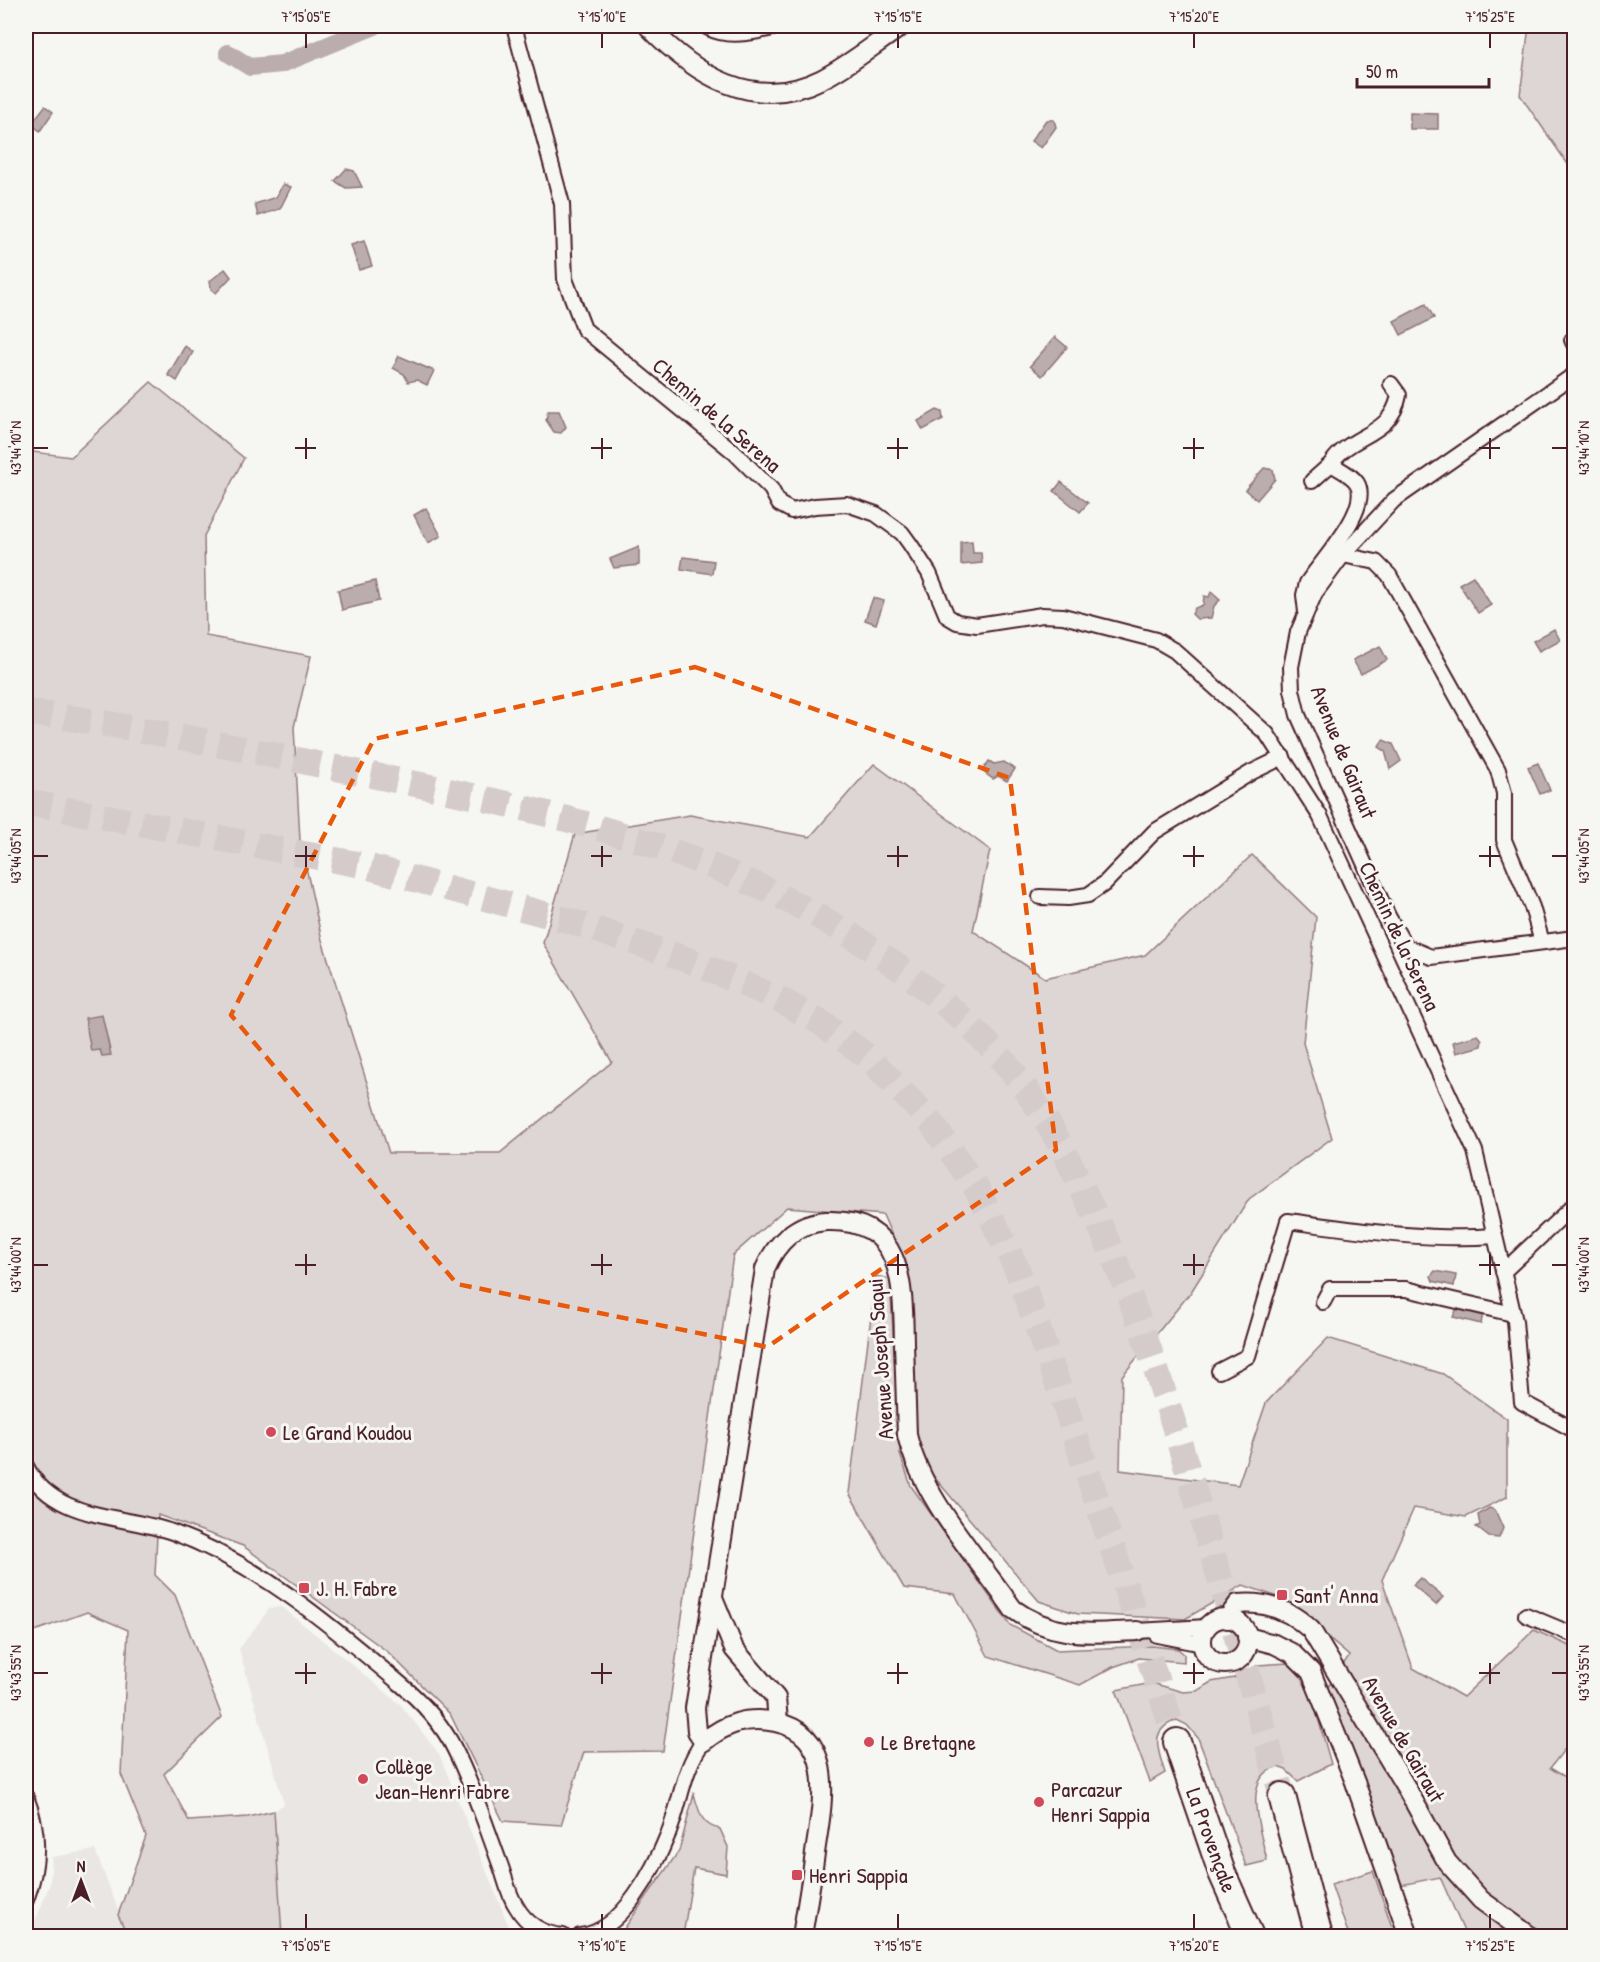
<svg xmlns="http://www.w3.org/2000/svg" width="1600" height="1962" font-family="'Patrick Hand',sans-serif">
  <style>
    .built { fill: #e9e6e3 }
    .green { fill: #ddd6d5; stroke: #947a80; stroke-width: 1.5 }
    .water { fill: #bbadae; stroke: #8e747a; stroke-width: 1.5 }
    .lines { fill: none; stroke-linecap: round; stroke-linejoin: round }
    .canal { stroke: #bbadae; stroke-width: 18 }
    .motorway-tunnel { stroke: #d4cbca; stroke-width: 26; stroke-dasharray: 26 13; stroke-linecap: butt }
    .minor-casing { stroke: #4a1f2b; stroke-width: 18 }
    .tertiary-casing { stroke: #4a1f2b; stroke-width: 22 }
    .motorway-casing { stroke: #4a1f2b; stroke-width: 30 }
    .minor { stroke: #f6f6f2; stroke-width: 14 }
    .tertiary { stroke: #f6f6f2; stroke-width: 18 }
    .motorway { stroke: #f6f6f2; stroke-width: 26 }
    .marked { fill: none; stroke: #e8590c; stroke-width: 4.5; stroke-dasharray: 12 8; stroke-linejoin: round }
    .ticks { fill: none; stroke: #4a1f2b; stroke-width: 2 }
    .poi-dot { fill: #d1495b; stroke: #f6f6f2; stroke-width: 2 }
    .labels { text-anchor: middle; stroke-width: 6; stroke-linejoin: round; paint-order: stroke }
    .street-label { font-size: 22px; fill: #4a1f2b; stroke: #f6f6f2 }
    .poi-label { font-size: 22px; fill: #4a1f2b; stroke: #f6f6f2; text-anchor: start }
    .neatline { fill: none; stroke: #4a1f2b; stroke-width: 2 }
    .ticks-label { font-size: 15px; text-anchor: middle; fill: #4a1f2b }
  </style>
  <rect width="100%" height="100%" fill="#f6f6f2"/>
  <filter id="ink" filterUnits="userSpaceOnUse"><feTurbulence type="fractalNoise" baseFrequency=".0167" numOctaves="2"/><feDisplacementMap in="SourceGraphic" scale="12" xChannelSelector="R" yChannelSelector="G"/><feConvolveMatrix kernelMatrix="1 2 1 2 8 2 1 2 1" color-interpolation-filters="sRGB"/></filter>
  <g filter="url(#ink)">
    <g class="built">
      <polygon points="282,1607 401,1705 439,1754 511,1932 508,1936 282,1936 274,1811 284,1804 239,1649 270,1608"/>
      <polygon points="95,1850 128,1936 26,1936 37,1917 50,1884 52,1857"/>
    </g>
    <g class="green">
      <polygon points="1529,26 1574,26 1574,173 1520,95"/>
      <polygon points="151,382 244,458 204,536 206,636 311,656 294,727 300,840 322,940 389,1153 500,1153 612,1062 543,943 575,834 690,815 810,837 874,764 990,850 973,931 1045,978 1145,955 1252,855 1316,917 1303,1043 1332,1138 1249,1199 1191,1292 1122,1376 1120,1470 1238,1485 1266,1403 1328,1338 1443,1374 1507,1419 1507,1497 1466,1517 1414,1508 1382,1580 1413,1668 1463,1697 1534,1630 1574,1648 1574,1737 1550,1768 1574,1782 1574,1936 1466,1936 1440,1877 1401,1885 1325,1691 1349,1656 1281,1598 1243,1585 1185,1619 1078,1614 1039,1601 918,1458 908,1273 883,1215 787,1207 733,1255 663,1751 584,1752 561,1825 503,1821 450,1714 388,1652 243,1546 158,1515 155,1575 175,1595 222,1717 164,1774 189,1821 248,1817 274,1811 282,1936 128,1936 118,1915 146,1836 121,1774 128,1630 87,1612 32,1632 26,1627 26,451 71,457"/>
      <polygon points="876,1276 890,1279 900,1454 911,1486 1010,1625 1057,1650 1153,1646 1178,1649 1184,1654 1184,1662 1139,1658 1113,1667 1080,1685 988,1656 955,1594 904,1588 849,1493"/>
      <path d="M1287,1663L1307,1679L1331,1764L1298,1781L1286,1770L1278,1767C1239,1776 1262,1835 1267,1861L1246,1866L1198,1738L1187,1725L1177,1720C1148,1730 1158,1750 1165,1773L1150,1782L1116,1690L1152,1683L1183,1692L1197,1691L1211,1682L1234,1678L1258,1665Z"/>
      <path d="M694,1794C699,1811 701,1826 720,1829L728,1847L726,1874L694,1868L683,1936H619L679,1851Z"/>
      <polygon points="1373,1871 1395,1936 1349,1936 1331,1884"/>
    </g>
    <g class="water">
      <polygon points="45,106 53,112 40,131 31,124"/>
      <polygon points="1410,113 1438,114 1438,129 1410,129"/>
      <polygon points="1046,120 1054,120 1056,127 1041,148 1031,141"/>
      <polygon points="346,169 354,171 362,187 346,188 335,181"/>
      <polygon points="283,184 291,187 280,209 258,216 255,204 276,197"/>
      <polygon points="364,241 372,266 359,270 351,245"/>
      <polygon points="225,269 231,277 216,293 211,289 210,281"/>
      <polygon points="1426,304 1434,318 1401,335 1394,321"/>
      <polygon points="1055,337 1067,347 1042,376 1030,366"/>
      <polygon points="185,346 193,352 177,381 168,375"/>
      <polygon points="399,356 434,371 427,385 417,380 408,382 404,374 393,368"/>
      <polygon points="937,410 942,412 943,419 923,430 918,421"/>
      <polygon points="548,411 559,411 566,427 561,433 554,432 546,420"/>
      <polygon points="1264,468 1273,470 1275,479 1257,500 1245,490"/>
      <polygon points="1061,482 1088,503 1080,512 1054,491"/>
      <polygon points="426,508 441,536 428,543 414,515"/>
      <polygon points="972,541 973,553 981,553 982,563 961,565 961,542"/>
      <polygon points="639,547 639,565 614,568 610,559"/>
      <polygon points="683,557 714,561 712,574 681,569"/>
      <polygon points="1473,576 1491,605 1478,613 1459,584"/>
      <polygon points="375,581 379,601 342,610 338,590"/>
      <polygon points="1211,592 1220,600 1214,606 1211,618 1197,619 1192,614 1195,608 1203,605 1204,596 1209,597"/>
      <polygon points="873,598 884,601 876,624 865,620"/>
      <polygon points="1554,629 1560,640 1539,651 1533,641"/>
      <polygon points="1380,646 1387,660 1361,674 1353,660"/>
      <polygon points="1383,740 1393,744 1401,761 1390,769 1385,751 1379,747"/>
      <polygon points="989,761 994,764 1004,762 1015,769 1007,781 998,776 993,779 982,771"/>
      <polygon points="1538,763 1550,790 1540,794 1528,767"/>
      <polygon points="102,1015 111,1055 102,1056 100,1050 91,1051 85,1018"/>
      <polygon points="1478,1035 1482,1040 1481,1046 1456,1053 1453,1042"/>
      <polygon points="1435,1271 1456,1275 1454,1286 1433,1281 1431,1276"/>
      <polygon points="1457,1308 1483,1313 1481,1324 1453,1317"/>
      <polygon points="1489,1508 1495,1510 1503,1528 1499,1538 1489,1537 1476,1527 1480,1525 1478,1515"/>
      <polygon points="1420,1578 1443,1597 1436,1605 1413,1585"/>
    </g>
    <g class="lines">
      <polyline class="canal" points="228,53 250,67 282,64 375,26"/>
      <g class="motorway-tunnel">
        <path d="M26,712C130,725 233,747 336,768C542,809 746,849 915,980C957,1012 996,1048 1027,1091C1050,1124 1069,1160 1086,1196C1134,1294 1166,1397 1197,1501C1226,1599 1255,1698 1282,1796"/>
        <polyline points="26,802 362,865 570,921 688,960 779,999 823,1024 868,1057 931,1122 977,1189 1017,1269 1065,1405 1177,1742"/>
      </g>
      <g class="minor-casing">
        <g id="minor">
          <polyline points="514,26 562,204 565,279 584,329 734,452 771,489 779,504 792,511 815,506 847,504 876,514 902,533 910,544 929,573 947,616 957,622 977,625 1042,615 1063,616 1156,640 1175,651 1267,734 1320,816 1475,1151 1515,1321 1522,1402 1574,1430"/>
          <polyline points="1572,340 1574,344"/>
          <polyline points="1574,375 1394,500 1343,555 1315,593 1298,632 1291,667 1292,690 1298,715 1388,916 1405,946 1431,957 1574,938"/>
          <path d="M1331,464C1351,432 1391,438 1399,395L1391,384"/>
          <polyline points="1343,555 1376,562 1389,575 1498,770 1504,793 1504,840 1532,907 1542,942"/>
          <path d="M1306,612L1304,595L1307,583C1321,561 1372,509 1357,483C1352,475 1339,469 1331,464L1312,481"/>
          <polyline points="1040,897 1068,898 1088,895 1104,884 1154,832 1252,772 1283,757"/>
          <polyline points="1503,1272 1574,1205"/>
          <polyline points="1323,1302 1330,1289 1406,1289 1513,1314"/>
          <path d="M1219,1371L1248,1356L1288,1221C1356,1230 1426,1241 1495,1236"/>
          <path d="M26,1466C53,1521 121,1514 172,1532C258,1564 328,1623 397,1681C420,1700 442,1723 455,1750C473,1786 486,1826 500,1864C505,1877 508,1894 516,1906C526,1924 543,1934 563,1936"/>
          <polyline points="1526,1615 1574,1635"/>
          <polyline points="1137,1631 1207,1627"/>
          <polyline points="1157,1635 1202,1644"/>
          <path d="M26,1797C40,1831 39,1866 26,1900"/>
          <path d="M580,1936C623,1932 655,1867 669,1832C681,1801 683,1769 703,1742"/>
        </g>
      </g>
      <g class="tertiary-casing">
        <g id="tertiary">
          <path d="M648,26C695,75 754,113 822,79C850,65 876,43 902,26"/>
          <path d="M709,26C728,36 752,31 772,26"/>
          <polyline points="714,1600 734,1649 776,1698 778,1722"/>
          <circle cx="1225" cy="1641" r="23"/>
          <path d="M1227,1619L1238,1604C1267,1601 1291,1611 1311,1630L1407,1789L1447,1862L1481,1900L1530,1936"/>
          <polyline points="1247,1637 1274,1644 1292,1653 1311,1672 1355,1782 1409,1936"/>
          <path d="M802,1936C807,1906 812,1876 816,1846C823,1801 836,1734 775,1722C746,1716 725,1724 703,1742L697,1731L695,1708L765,1269C776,1243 796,1223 826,1221C904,1218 903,1285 904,1343C905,1374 906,1404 907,1435C922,1498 976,1556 1013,1609C1055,1639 1089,1633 1137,1631"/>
        </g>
      </g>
      <g class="motorway-casing">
        <g id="motorway">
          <polyline points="1177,1742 1222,1873 1250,1936"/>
          <polyline points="1282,1796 1319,1936"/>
        </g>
      </g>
      <use href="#minor" class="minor"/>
      <use href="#tertiary" class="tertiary"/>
      <use href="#motorway" class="motorway"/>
    </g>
  </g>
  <path class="marked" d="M695,667L1010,778L1056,1150L767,1347L457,1284L231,1015L374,739Z"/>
  <path class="ticks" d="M306,33V48M602,33V48M898,33V48M1194,33V48M1490,33V48M306,438V459M602,438V459M898,438V459M1194,438V459M1490,438V459M33,448H48M295,448H316M591,448H612M887,448H908M1183,448H1204M1479,448H1500M1552,448H1567M306,846V867M602,846V867M898,846V867M1194,846V867M1490,846V867M33,856H48M295,856H316M591,856H612M887,856H908M1183,856H1204M1479,856H1500M1552,856H1567M306,1254V1275M602,1254V1275M898,1254V1275M1194,1254V1275M1490,1254V1275M33,1265H48M295,1265H316M591,1265H612M887,1265H908M1183,1265H1204M1479,1265H1500M1552,1265H1567M306,1663V1684M602,1663V1684M898,1663V1684M1194,1663V1684M1490,1663V1684M33,1673H48M295,1673H316M591,1673H612M887,1673H908M1183,1673H1204M1479,1673H1500M1552,1673H1567M306,1914V1929M602,1914V1929M898,1914V1929M1194,1914V1929M1490,1914V1929"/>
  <g class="poi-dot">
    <circle cx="271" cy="1432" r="6"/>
    <rect x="298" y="1582" width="12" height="12" rx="3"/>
    <rect x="1276" y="1589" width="12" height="12" rx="3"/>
    <circle cx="869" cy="1742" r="6"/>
    <circle cx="363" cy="1779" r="6"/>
    <circle cx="1039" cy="1802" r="6"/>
    <rect x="791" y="1869" width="12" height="12" rx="3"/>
  </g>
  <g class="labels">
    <g class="street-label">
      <text transform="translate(717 415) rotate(41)" y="8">Chemin de la Serena</text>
      <text transform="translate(1344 752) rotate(68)" y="8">Avenue de Gairaut</text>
      <text transform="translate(1400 936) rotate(65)" y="8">Chemin de la Serena</text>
      <text transform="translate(880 1359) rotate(-94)" y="8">Avenue Joseph Saqui</text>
      <text transform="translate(1404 1739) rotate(60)" y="8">Avenue de Gairaut</text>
      <text transform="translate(1212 1840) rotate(70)" y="8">La Provençale</text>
    </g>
    <g class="poi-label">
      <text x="283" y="1440">Le Grand Koudou</text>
      <text x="316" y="1596">J. H. Fabre</text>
      <text x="1294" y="1603">Sant' Anna</text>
      <text x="881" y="1750">Le Bretagne</text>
      <text x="375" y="1774">Collège<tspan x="375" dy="25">Jean-Henri Fabre</tspan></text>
      <text x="1051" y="1797">Parcazur<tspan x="1051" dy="25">Henri Sappia</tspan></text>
      <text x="809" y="1883">Henri Sappia</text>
    </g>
  </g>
  <rect width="1600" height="1962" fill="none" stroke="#f6f6f2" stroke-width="66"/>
  <g transform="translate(81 1881)" stroke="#f6f6f2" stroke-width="4.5" paint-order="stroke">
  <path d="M0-4.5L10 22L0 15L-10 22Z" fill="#4a1f2b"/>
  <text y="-9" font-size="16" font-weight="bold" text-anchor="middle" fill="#4a1f2b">N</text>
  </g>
  <path d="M1357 78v9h132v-9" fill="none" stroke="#4a1f2b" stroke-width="3"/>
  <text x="1366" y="78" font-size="18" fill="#4a1f2b" stroke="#f6f6f2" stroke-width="4.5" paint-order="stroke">50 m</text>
  <rect x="33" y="33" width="1534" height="1896" class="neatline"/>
  <g class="ticks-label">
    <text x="306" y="22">7°15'05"E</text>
    <text x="602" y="22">7°15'10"E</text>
    <text x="898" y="22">7°15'15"E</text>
    <text x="1194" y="22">7°15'20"E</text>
    <text x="1490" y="22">7°15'25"E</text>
    <text transform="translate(16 448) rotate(-90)" y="5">43°44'10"N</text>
    <text transform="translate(1584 448) rotate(-90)" y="5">43°44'10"N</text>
    <text transform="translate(16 856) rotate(-90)" y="5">43°44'05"N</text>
    <text transform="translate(1584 856) rotate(-90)" y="5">43°44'05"N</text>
    <text transform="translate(16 1265) rotate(-90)" y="5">43°44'00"N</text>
    <text transform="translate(1584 1265) rotate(-90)" y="5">43°44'00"N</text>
    <text transform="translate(16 1673) rotate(-90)" y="5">43°43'55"N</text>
    <text transform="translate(1584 1673) rotate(-90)" y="5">43°43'55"N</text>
    <text x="306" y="1951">7°15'05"E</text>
    <text x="602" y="1951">7°15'10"E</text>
    <text x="898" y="1951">7°15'15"E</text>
    <text x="1194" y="1951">7°15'20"E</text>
    <text x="1490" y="1951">7°15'25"E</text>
  </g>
</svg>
